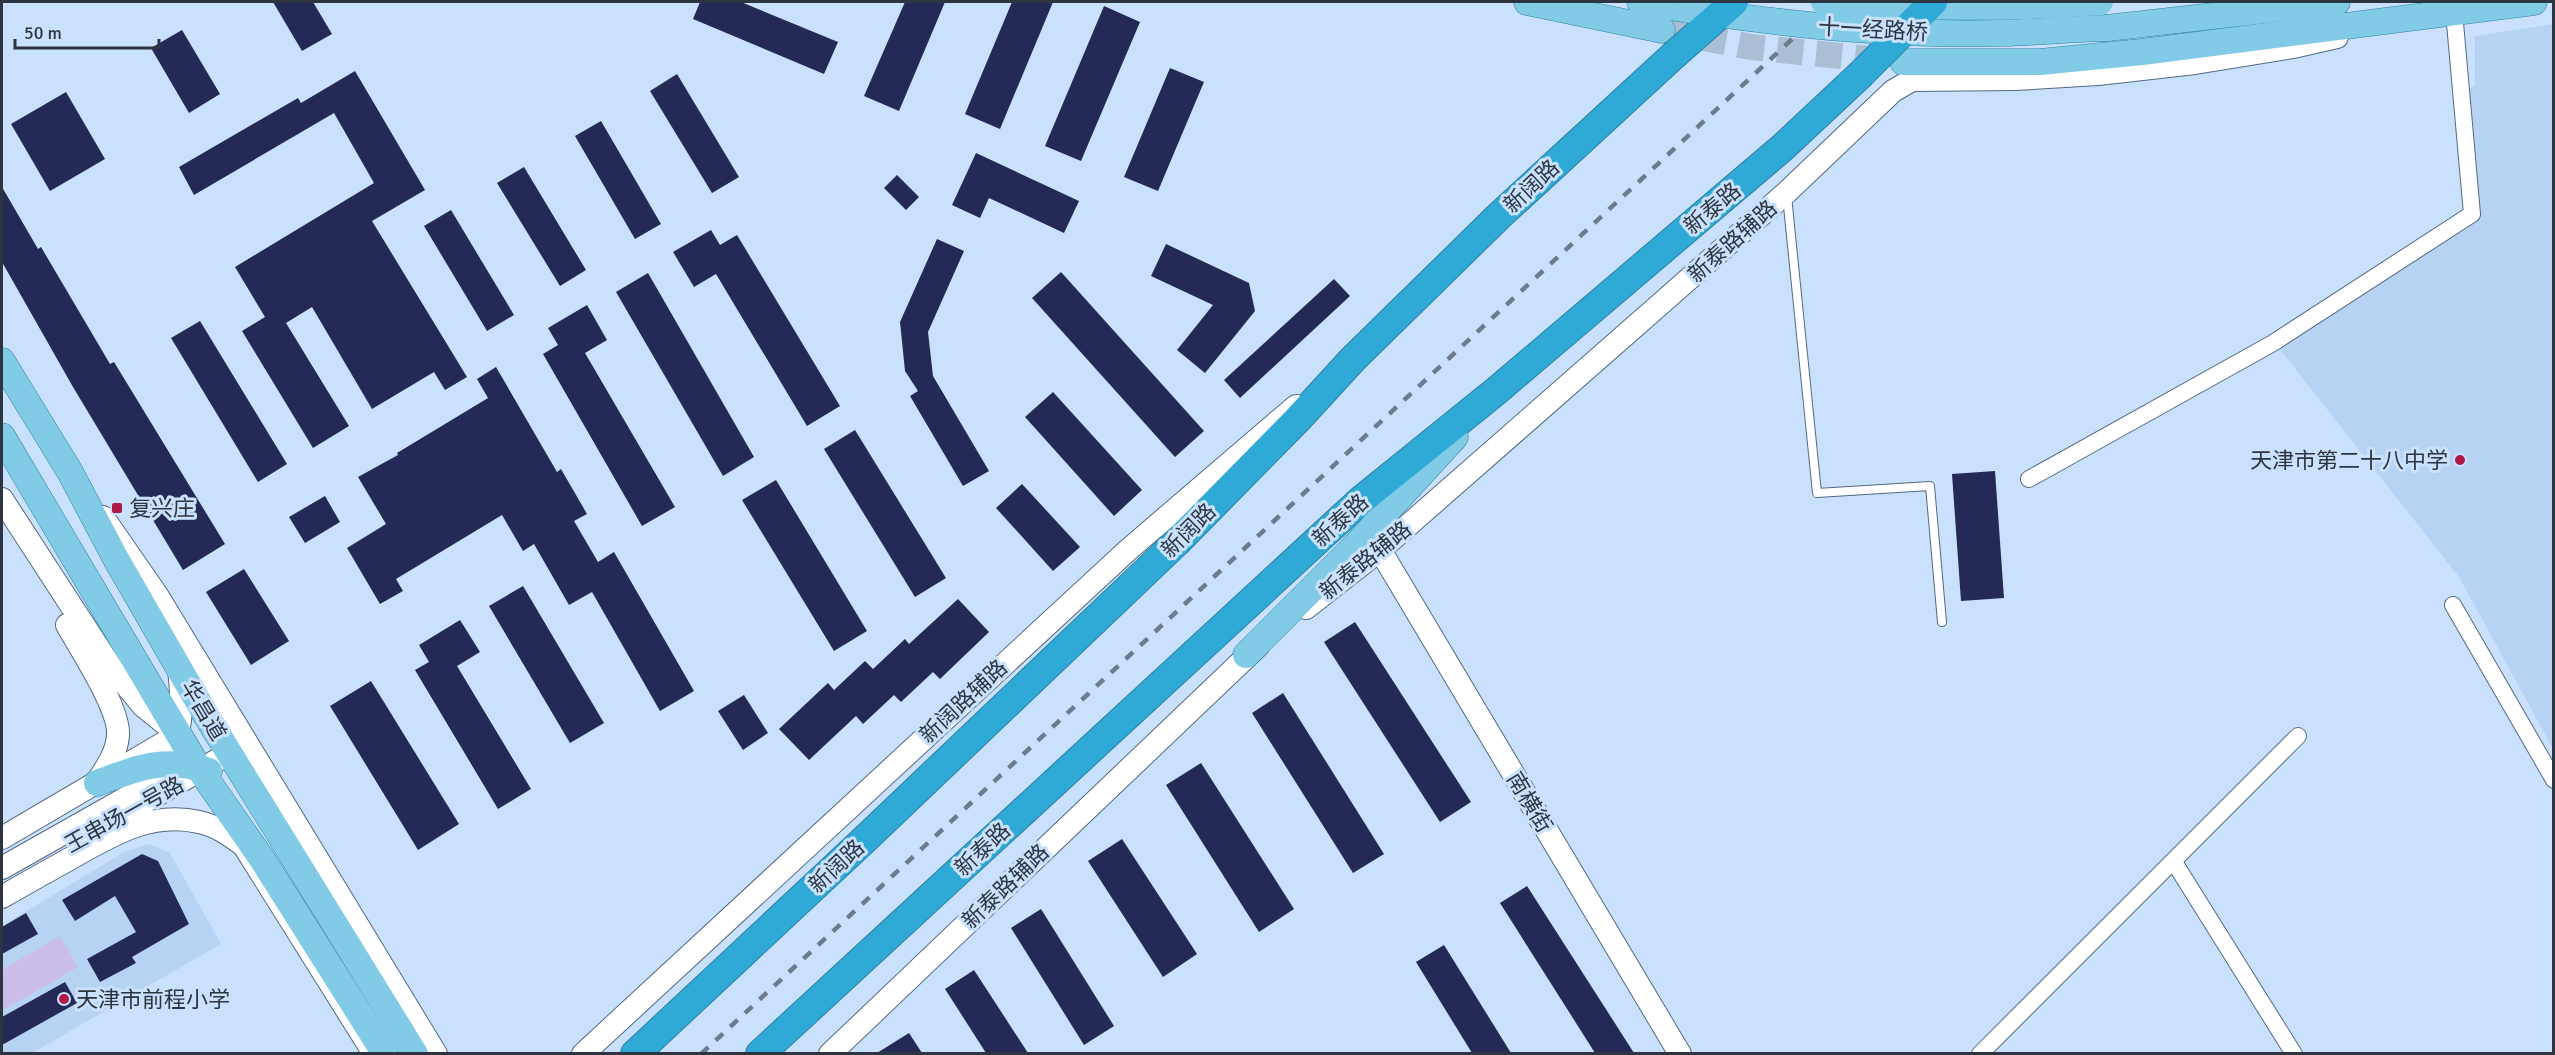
<svg xmlns="http://www.w3.org/2000/svg" width="2555" height="1055" font-family="Signika,'Noto Sans SC',sans-serif">
  <style>
    .built { fill: #b7d3f3 }
    .green { fill: #ccbeeb }
    .building { fill: #242955 }
    .lines { fill: none; stroke-linecap: round; stroke-linejoin: round }
    .primary-tunnel { stroke: #aabfd6; stroke-width: 26; stroke-dasharray: 26 13; stroke-linecap: butt }
    .lane-casing { stroke: #546980; stroke-width: 10 }
    .street-casing { stroke: #546980; stroke-width: 18 }
    .secondary-casing { stroke: #546980; stroke-width: 24 }
    .primary-casing { stroke: #2e80a2; stroke-width: 27 }
    .highway-casing { stroke: #2e80a2; stroke-width: 30 }
    .lane { stroke: #fff; stroke-width: 8 }
    .street { stroke: #fff; stroke-width: 16 }
    .secondary { stroke: #fff; stroke-width: 22 }
    .primary { stroke: #82cbe6; stroke-width: 26 }
    .highway { stroke: #2fa9d6; stroke-width: 28 }
    .rail { stroke: #6d7c8d; stroke-width: 4.5; stroke-dasharray: 10 10; stroke-linecap: butt }
    .primary-bridge-casing { stroke: #2e80a2; stroke-width: 27; stroke-linecap: butt }
    .highway-bridge-casing { stroke: #2e80a2; stroke-width: 30; stroke-linecap: butt }
    .primary-bridge { stroke: #82cbe6; stroke-width: 26 }
    .highway-bridge { stroke: #2fa9d6; stroke-width: 28 }
    .poi-dot { fill: #ad1a47; stroke: #c9e1fc; stroke-width: 2 }
    .labels { text-anchor: middle; stroke-width: 6; stroke-linejoin: round; paint-order: stroke }
    .street-label { font-size: 22px; fill: #2c3540; stroke: #c9e1fc }
    .poi-label { font-size: 22px; fill: #2c3540; stroke: #c9e1fc; text-anchor: start }
  </style>
  <rect width="100%" height="100%" fill="#c9e1fc"/>
  <g class="built">
    <polygon points="2553,24 2553,749 2459,577 2275,343 2477,216 2461,94 2475,85 2475,36"/>
    <polygon points="149,844 170,853 221,944 32,1053 2,1054 2,926 124,852"/>
  </g>
  <polygon class="green" points="60,936 78,967 2,1011 2,970"/>
  <g class="building">
    <polygon points="273,2 313,2 332,34 302,51"/>
    <polygon points="700,2 741,2 838,42 824,74 693,19"/>
    <polygon points="905,2 945,2 899,111 864,96"/>
    <polygon points="1012,2 1053,2 1000,129 965,114"/>
    <polygon points="1104,6 1140,22 1081,161 1045,146"/>
    <polygon points="182,30 220,94 189,113 151,48"/>
    <polygon points="1170,68 1204,82 1158,191 1124,177"/>
    <polygon points="355,71 425,190 372,221 467,377 445,390 434,372 372,409 312,307 286,323 349,426 313,448 242,331 265,317 235,267 374,183 334,113 194,195 179,167 298,98 301,103"/>
    <polygon points="677,74 739,177 712,193 650,91"/>
    <polygon points="66,92 105,159 50,191 11,124"/>
    <polygon points="601,121 661,224 635,239 575,136"/>
    <polygon points="976,153 1079,201 1064,233 989,198 980,218 952,205"/>
    <polygon points="524,167 586,270 560,286 497,183"/>
    <polygon points="897,175 919,197 906,210 884,188"/>
    <polygon points="2,187 38,249 41,247 110,364 114,362 225,544 183,570 73,387 2,262"/>
    <polygon points="451,210 514,315 487,331 424,226"/>
    <polygon points="711,230 720,245 737,235 840,406 807,426 716,274 694,287 673,252"/>
    <polygon points="937,239 964,251 928,332 933,376 989,471 963,486 910,396 918,391 905,371 900,322"/>
    <polygon points="1166,244 1249,283 1255,311 1205,373 1177,350 1213,305 1151,276"/>
    <polygon points="1061,272 1204,431 1175,457 1032,298"/>
    <polygon points="648,273 754,457 723,476 616,292"/>
    <polygon points="1334,279 1350,296 1240,398 1224,380"/>
    <polygon points="587,305 607,340 585,353 675,507 642,526 543,354 558,345 548,328"/>
    <polygon points="200,321 287,464 258,482 171,338"/>
    <polygon points="496,367 557,472 561,469 587,514 574,521 598,562 614,552 694,691 660,711 592,592 569,605 534,544 523,551 502,515 396,579 403,591 380,604 347,548 386,524 358,477 398,455 397,453 488,398 477,379"/>
    <polygon points="1053,392 1142,490 1114,516 1025,417"/>
    <polygon points="855,430 946,578 915,597 824,449"/>
    <polygon points="1995,471 2004,598 1961,601 1952,474"/>
    <polygon points="776,480 867,631 834,651 742,500"/>
    <polygon points="1022,484 1080,547 1053,571 996,508"/>
    <polygon points="325,496 340,522 305,543 289,517"/>
    <polygon points="244,569 289,641 251,665 206,592"/>
    <polygon points="523,586 604,723 570,743 489,606"/>
    <polygon points="958,599 989,632 940,679 933,672 901,702 894,695 863,724 856,716 809,760 779,729 828,683 834,690 865,661 873,669 905,639 909,644"/>
    <polygon points="460,620 480,652 457,666 531,789 498,809 415,670 429,662 419,645"/>
    <polygon points="1355,622 1471,802 1440,822 1324,642"/>
    <polygon points="371,681 459,824 418,850 330,706"/>
    <polygon points="1283,693 1384,854 1353,873 1252,713"/>
    <polygon points="744,695 768,733 743,750 718,711"/>
    <polygon points="1201,763 1294,909 1259,932 1166,785"/>
    <polygon points="1122,839 1197,954 1163,977 1088,861"/>
    <polygon points="142,854 158,861 189,924 132,957 136,963 100,982 87,959 136,932 115,896 75,921 62,900"/>
    <polygon points="1527,886 1634,1053 1595,1053 1500,903"/>
    <polygon points="1041,909 1114,1026 1084,1045 1011,928"/>
    <polygon points="26,913 38,934 2,954 2,927"/>
    <polygon points="1444,945 1511,1053 1472,1053 1416,962"/>
    <polygon points="974,970 1028,1053 986,1053 945,989"/>
    <polygon points="65,982 77,1003 2,1045 2,1017"/>
    <polygon points="909,1033 922,1053 877,1053"/>
  </g>
  <g class="lines">
    <polyline class="primary-tunnel" points="1662,30 1751,47 1890,61"/>
    <g class="lane-casing">
      <g id="lane">
        <polyline points="1787,196 1817,493 1930,486 1942,622"/>
        <polyline points="237,848 366,1054"/>
      </g>
    </g>
    <g class="street-casing">
      <g id="street">
        <polyline points="2029,479 2273,343 2472,214 2454,12"/>
        <polyline points="2453,605 2554,780"/>
        <polyline points="2174,862 2294,1054"/>
        <polyline points="1980,1054 2298,736"/>
      </g>
    </g>
    <g class="secondary-casing">
      <g id="secondary">
        <polyline points="2,499 111,667 143,706 174,731"/>
        <polyline points="103,517 157,595 436,1054"/>
        <polyline points="1380,550 1680,1054"/>
        <polyline points="1306,608 1380,550 1665,300 1787,192 1893,91 1912,80 2015,79 2098,74 2195,63 2293,47 2337,37"/>
        <path d="M67,625C81,650 120,709 118,735C117,753 106,768 97,782"/>
        <polyline points="131,810 245,744"/>
        <polyline points="2,838 179,734"/>
        <path d="M2,868L133,794C179,759 186,725 179,670"/>
        <path d="M2,897C23,885 44,873 66,861C107,838 149,810 199,822C220,826 237,841 254,853"/>
        <polyline points="583,1054 1128,550 1296,406"/>
        <polyline points="830,1054 1259,645"/>
      </g>
    </g>
    <g class="primary-casing">
      <g id="primary">
        <polyline points="1527,2 1662,30"/>
        <polyline points="1640,2 1689,10"/>
        <polyline points="2107,28 2337,2"/>
        <polyline points="1903,62 2040,62 2142,52 2534,2"/>
        <polyline points="2,361 70,472 116,559 207,717 415,1054"/>
        <polyline points="2,436 198,767 262,859 385,1054"/>
        <polyline points="1246,655 1355,546 1455,437"/>
        <path d="M97,783C137,768 166,756 209,771"/>
      </g>
    </g>
    <g class="highway-casing">
      <g id="highway">
        <polyline points="635,1054 864,840 1177,542 1297,420 1353,359 1499,216 1674,55"/>
        <polyline points="760,1054 1360,501 1495,392 1782,148 1859,76"/>
      </g>
    </g>
    <use href="#lane" class="lane"/>
    <use href="#street" class="street"/>
    <use href="#secondary" class="secondary"/>
    <use href="#primary" class="primary"/>
    <use href="#highway" class="highway"/>
    <polyline class="rail" points="701,1054 1832,2"/>
    <g class="primary-bridge-casing">
      <g id="primary-bridge">
        <path d="M1824,2C1916,8 2007,9 2100,2"/>
        <path d="M1689,10C1793,25 1897,36 2002,33C2037,32 2072,29 2107,28"/>
      </g>
    </g>
    <g class="highway-bridge-casing">
      <g id="highway-bridge">
        <polyline points="1674,55 1734,2"/>
        <polyline points="1859,76 1933,2"/>
      </g>
    </g>
    <use href="#primary-bridge" class="primary-bridge"/>
    <use href="#highway-bridge" class="highway-bridge"/>
  </g>
  <g class="poi-dot">
    <circle cx="2460" cy="460" r="6"/>
    <rect x="111" y="502" width="12" height="12" rx="3"/>
    <circle cx="64" cy="999" r="6"/>
  </g>
  <g class="labels">
    <g class="street-label">
      <text transform="translate(1873 29) rotate(3)" y="8">十一经路桥</text>
      <text transform="translate(1531 186) rotate(-43)" y="8">新阔路</text>
      <text transform="translate(1712 208) rotate(-40)" y="8">新泰路</text>
      <text transform="translate(1732 241) rotate(-42)" y="8">新泰路辅路</text>
      <text transform="translate(1340 520) rotate(-42)" y="8">新泰路</text>
      <text transform="translate(1188 530) rotate(-45)" y="8">新阔路</text>
      <text transform="translate(1365 560) rotate(-39)" y="8">新泰路辅路</text>
      <text transform="translate(963 701) rotate(-43)" y="8">新阔路辅路</text>
      <text transform="translate(204 710) rotate(59)" y="8">华昌道</text>
      <text transform="translate(1530 802) rotate(59)" y="8">南横街</text>
      <text transform="translate(124 814) rotate(-29)" y="8">王串场一号路</text>
      <text transform="translate(982 849) rotate(-43)" y="8">新泰路</text>
      <text transform="translate(836 866) rotate(-43)" y="8">新阔路</text>
      <text transform="translate(1005 886) rotate(-44)" y="8">新泰路辅路</text>
    </g>
    <g class="poi-label">
      <text x="2448" y="468" text-anchor="end">天津市第二十八中学</text>
      <text x="129" y="516">复兴庄</text>
      <text x="76" y="1007">天津市前程小学</text>
    </g>
  </g>
  <rect width="2555" height="1055" fill="none" stroke="#2c3540" stroke-width="6"/>
  <path d="M15 39v9h144v-9" fill="none" stroke="#2c3540" stroke-width="3"/>
  <text x="24" y="39" font-size="18" fill="#2c3540" stroke="#c9e1fc" stroke-width="4.5" paint-order="stroke">50 m</text>
</svg>
